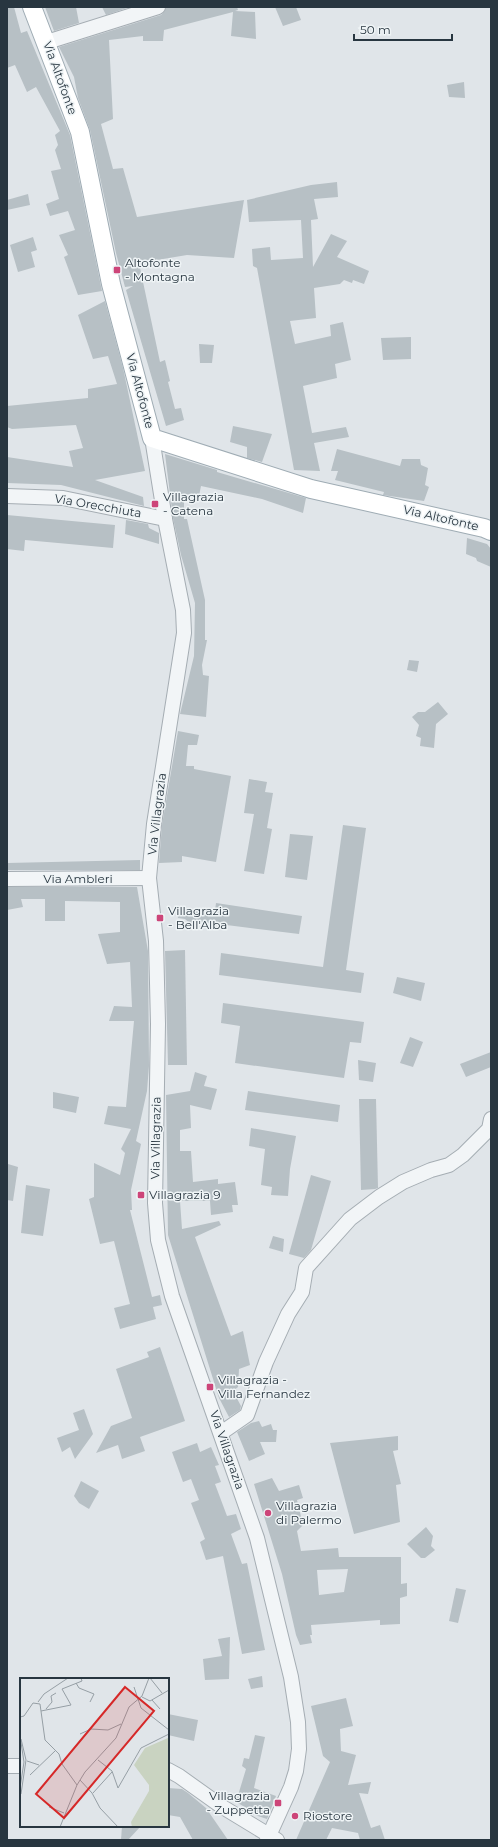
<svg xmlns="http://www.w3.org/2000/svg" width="498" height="1847" font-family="Montserrat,sans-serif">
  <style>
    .building { fill: #b7c0c5; fill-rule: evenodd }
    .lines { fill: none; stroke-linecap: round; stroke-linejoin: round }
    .minor-casing { stroke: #a5adb3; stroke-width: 16 }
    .major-casing { stroke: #9facb4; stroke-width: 20 }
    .minor { stroke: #f2f5f7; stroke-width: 14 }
    .major { stroke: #fff; stroke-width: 18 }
    .poi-dot { fill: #cd4579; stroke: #eff4f6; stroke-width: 1.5 }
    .labels { text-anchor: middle; stroke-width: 3; stroke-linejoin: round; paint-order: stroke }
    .street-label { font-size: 12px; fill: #283640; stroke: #eff4f6 }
    .poi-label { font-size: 12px; fill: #283640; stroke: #eff4f6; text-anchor: start }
    .inset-road { fill: none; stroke: #969fa5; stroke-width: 1 }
    .view { fill: #d62828; fill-opacity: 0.15; stroke: #d62828; stroke-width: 2 }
    .inset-edge { fill: none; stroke: #283640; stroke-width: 2 }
  </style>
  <rect width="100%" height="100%" fill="#e0e5e9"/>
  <g class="building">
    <polygon points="7,7 14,7 21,33 27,31 70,135 102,291 78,295 64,257 68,255 59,235 75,230 68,211 50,216 46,204 59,199 51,171 61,169 55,150 58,145 55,135 60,131 36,87 27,92 15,65 7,68"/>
    <polygon points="45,7 76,7 79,23 54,31"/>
    <polygon points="102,7 130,7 106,15"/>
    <polygon points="166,7 237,7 238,10 235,11 255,12 256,39 231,36 233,12 164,30 163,41 143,41 143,36 109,40 113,119 101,124 113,169 123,168 137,217 244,200 234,258 187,255 139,263 160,362 165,360 170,381 168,382 175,409 181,408 184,420 166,426 126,290 133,286 125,287 116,253 90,130 78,98 74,77 59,47 161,15 164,12"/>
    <polygon points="275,7 296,7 301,20 283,26"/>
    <polygon points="464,82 465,98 449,97 447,85"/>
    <polygon points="337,182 338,197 314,199 318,219 311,220 313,267 331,234 347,241 337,257 369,271 364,284 353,280 352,283 344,280 340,284 314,288 316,318 290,321 295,344 331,336 330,325 343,322 351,360 335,364 337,378 303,386 312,433 346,427 349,437 314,443 320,471 294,470 257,268 253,266 252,249 270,247 271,260 303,258 301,220 249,222 247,200 311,185"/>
    <polygon points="28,194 30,205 7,210 7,200"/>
    <polygon points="33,237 37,250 31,252 35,267 18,272 10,245"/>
    <polygon points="105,301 123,368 145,471 95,480 143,497 144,506 61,485 7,483 7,457 73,467 69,451 83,448 76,425 12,429 7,427 7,406 88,398 88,389 117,384 108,356 93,359 78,315"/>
    <polygon points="411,337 411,359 383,360 381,338"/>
    <polygon points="199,344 214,345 212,363 200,363"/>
    <polygon points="233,426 272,434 262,462 247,458 247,447 230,442"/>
    <polygon points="337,449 400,466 402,459 420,459 421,465 428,468 425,485 429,487 424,501 383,495 384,492 335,480 338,471 331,471"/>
    <polygon points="165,454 217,470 217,472 306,498 303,513 262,499 201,486 199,496 184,494 184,519 187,519 205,600 205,640 207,640 202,665 203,675 209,676 206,717 180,714 194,656 195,603 181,555 173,518"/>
    <polygon points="7,515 115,525 113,548 25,540 24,551 7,549"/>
    <polygon points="126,520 148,524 149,528 159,533 159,544 125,534"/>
    <polygon points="467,538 487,544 491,549 491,567 477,561 476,558 466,554"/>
    <polygon points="409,660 419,661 417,672 407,670"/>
    <polygon points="438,702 448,714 436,724 434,748 420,746 421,738 416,736 419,725 412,717 418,712 425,712"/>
    <polygon points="178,731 199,735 197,745 188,745 186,766 194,766 194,769 231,776 216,862 182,856 182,862 159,863 162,825"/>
    <polygon points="249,779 267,782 265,792 273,793 267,828 272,829 264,874 244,871 254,814 244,813"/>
    <polygon points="343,825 366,828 346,970 364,973 361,993 219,975 221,953 323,967"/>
    <polygon points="290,834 313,836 307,880 285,877"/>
    <polygon points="140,860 140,870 7,870 7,863"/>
    <polygon points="7,887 137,887 148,951 149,1066 147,1091 136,1141 141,1144 131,1190 132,1210 130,1210 152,1297 160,1295 162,1305 153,1307 156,1319 120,1329 114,1308 130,1304 114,1241 100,1244 89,1199 94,1197 94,1163 120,1175 125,1153 121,1149 131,1129 104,1124 108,1106 126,1107 134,1021 109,1021 114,1006 132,1007 130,962 107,964 98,934 120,932 120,902 65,901 65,921 45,921 45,899 21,899 23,907 7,910"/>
    <polygon points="216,903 302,916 299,934 195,921 194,927 185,919 178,918 177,912 215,911"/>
    <polygon points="185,950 187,1065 168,1065 165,951"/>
    <polygon points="397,977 425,983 421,1001 393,993"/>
    <polygon points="223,1003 364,1022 361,1043 350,1042 344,1078 235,1063 240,1026 221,1023"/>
    <polygon points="410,1037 423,1042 413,1067 400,1063"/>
    <polygon points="491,1052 491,1067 466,1077 460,1064"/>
    <polygon points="358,1060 376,1063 373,1082 359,1080"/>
    <polygon points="195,1072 207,1076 204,1086 217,1089 211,1110 190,1105 191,1128 180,1130 180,1151 191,1151 193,1182 218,1179 218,1184 235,1182 238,1205 232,1205 233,1212 211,1215 210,1201 180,1201 182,1229 219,1221 221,1225 195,1237 231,1336 243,1331 250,1365 239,1369 238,1387 233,1391 241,1406 240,1410 229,1417 219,1398 168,1235 166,1095 190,1091"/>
    <polygon points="248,1091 340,1105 338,1122 245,1110"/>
    <polygon points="53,1092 79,1097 76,1113 53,1108"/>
    <polygon points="359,1099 376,1099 378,1188 375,1189 361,1190"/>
    <polygon points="251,1128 296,1136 290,1169 288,1196 271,1195 272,1187 261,1185 265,1149 249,1146"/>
    <polygon points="8,1164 18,1167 13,1201 7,1200"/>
    <polygon points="311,1175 331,1181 311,1250 304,1258 289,1254"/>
    <polygon points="26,1185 50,1189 43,1236 21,1233"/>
    <polygon points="273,1236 284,1239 283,1252 269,1248"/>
    <polygon points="160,1347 185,1421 140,1437 145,1451 122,1459 118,1445 96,1453 111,1426 132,1418 116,1369 149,1357 147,1352"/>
    <polygon points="84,1409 93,1434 75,1459 70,1447 62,1452 57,1438 79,1430 73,1413"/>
    <polygon points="259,1421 262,1427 271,1424 273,1430 277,1430 276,1442 260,1442 265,1454 249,1461 237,1432 251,1423"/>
    <polygon points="398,1436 398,1450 393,1451 401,1484 396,1485 400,1522 354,1534 330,1443"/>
    <polygon points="197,1443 200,1452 211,1447 219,1465 215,1466 221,1482 215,1484 227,1516 236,1514 241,1529 231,1534 242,1564 247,1563 265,1650 242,1654 223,1556 206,1560 200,1542 205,1539 191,1503 199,1500 191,1479 183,1482 172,1452"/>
    <path d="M272,1478L279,1491L299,1485L303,1498L297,1500L303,1525L297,1531L301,1551L338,1548L339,1557H401V1584L407,1583V1596L400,1598V1624L380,1625V1620L311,1625L312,1635H310L312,1643L300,1645L296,1635L282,1574L254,1484ZM348,1569L344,1592L319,1595L317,1570Z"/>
    <polygon points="81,1481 99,1491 89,1509 79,1503 74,1496"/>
    <polygon points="426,1527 433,1536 431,1546 435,1550 425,1558 421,1558 407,1544"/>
    <polygon points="456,1588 466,1590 458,1623 449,1621"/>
    <polygon points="230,1637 229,1679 205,1680 203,1659 222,1656 218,1639"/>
    <polygon points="262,1676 263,1687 251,1689 248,1679"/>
    <polygon points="346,1698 353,1726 340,1729 341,1751 356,1755 348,1785 371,1782 368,1794 359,1793 371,1828 380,1825 385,1840 360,1840 358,1833 332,1828 326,1840 296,1840 330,1762 323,1756 311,1706"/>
    <polygon points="168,1714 198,1720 194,1741 168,1735"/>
    <polygon points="255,1735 265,1737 254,1788 276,1796 267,1819 249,1813 250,1810 236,1802 246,1769 242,1766 244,1758 249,1759"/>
    <polygon points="168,1788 182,1789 188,1793 206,1808 228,1840 193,1840 180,1817 168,1815"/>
    <polygon points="122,1826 141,1826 128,1840 121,1840"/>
  </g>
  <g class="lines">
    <g class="minor-casing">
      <g id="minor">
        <polyline points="47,42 158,7"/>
        <polyline points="152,438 165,519 183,610 184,633 154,824 149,878 156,941 158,1024 155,1203 158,1240 172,1296 257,1538 291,1677 298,1722 299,1749 296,1771 291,1787 267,1840"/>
        <polyline points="7,496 63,498 165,519"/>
        <polyline points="7,879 149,878"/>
        <polyline points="221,1433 247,1415 266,1362 288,1314 302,1292 306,1268 350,1219 379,1197 403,1182 431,1170 449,1165 463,1155 489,1129 491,1119"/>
        <polyline points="7,1766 21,1766"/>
        <polyline points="168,1770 179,1776 221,1806 277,1840"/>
      </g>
    </g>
    <g class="major-casing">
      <polyline id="major" points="32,7 80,132 111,284 152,438 311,489 484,528 491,531"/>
    </g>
    <use href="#minor" class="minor"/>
    <use href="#major" class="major"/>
  </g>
  <g class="poi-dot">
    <rect x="113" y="266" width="8" height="8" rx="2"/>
    <rect x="151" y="500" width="8" height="8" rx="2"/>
    <rect x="156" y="914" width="8" height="8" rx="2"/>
    <rect x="137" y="1191" width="8" height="8" rx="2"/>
    <rect x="206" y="1383" width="8" height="8" rx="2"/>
    <circle cx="268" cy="1513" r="4"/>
    <rect x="274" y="1799" width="8" height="8" rx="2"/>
    <circle cx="295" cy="1816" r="4"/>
  </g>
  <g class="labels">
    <g class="street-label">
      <text transform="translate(60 78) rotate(70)" y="4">Via Altofonte</text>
      <text transform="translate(140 391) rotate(75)" y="4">Via Altofonte</text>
      <text transform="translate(98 506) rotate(10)" y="4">Via Orecchiuta</text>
      <text transform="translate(441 518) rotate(13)" y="4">Via Altofonte</text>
      <text transform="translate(157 814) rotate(-83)" y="4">Via Villagrazia</text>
      <text x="78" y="883">Via Ambleri</text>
      <text transform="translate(156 1138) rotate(-89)" y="4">Via Villagrazia</text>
      <text transform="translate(227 1450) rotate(71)" y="4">Via Villagrazia</text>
    </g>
    <g class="poi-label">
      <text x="125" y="267">Altofonte<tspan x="125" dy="14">- Montagna</tspan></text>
      <text x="163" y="501">Villagrazia<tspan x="163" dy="14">- Catena</tspan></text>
      <text x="168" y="915">Villagrazia<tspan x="168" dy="14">- Bell'Alba</tspan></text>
      <text x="149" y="1199">Villagrazia 9</text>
      <text x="218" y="1384">Villagrazia -<tspan x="218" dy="14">Villa Fernandez</tspan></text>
      <text x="276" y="1510">Villagrazia<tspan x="276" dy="14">di Palermo</tspan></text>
      <text x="270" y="1800" text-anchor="end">Villagrazia<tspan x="270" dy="14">- Zuppetta</tspan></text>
      <text x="303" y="1820">Riostore</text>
    </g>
  </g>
  <g transform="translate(20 1678)">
    <rect width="149" height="149" fill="#e0e5e9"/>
    <path d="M148,60L149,149H112L111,144L129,113V107L114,87L125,70Z" fill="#c9d3c1"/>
    <path class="inset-road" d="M130,0L142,15M56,5L59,10L74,16L70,24M114,9L121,30L149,52M122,19L130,23L149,12M132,22L140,31M18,24L24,16L48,0M26,31L32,24L31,18L36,15M21,33L51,27L42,11L62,3L61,0M0,39L4,38L13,25L20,26L25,62L39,76L42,86L57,107L40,149M60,56L71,51L88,52L101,46M0,58L4,84L0,110M1,61L6,82L1,116M78,82L92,93L98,110M7,83L19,87M10,97L35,73M60,102L72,115L80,130L98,149M57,107L65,94L96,60L109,29L122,18L129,0M98,110L121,70L149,56M73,115L92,94M29,129L44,135"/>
    <path class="view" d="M105,9L134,33L44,140L16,116Z"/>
    <rect width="149" height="149" class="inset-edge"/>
  </g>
  <rect width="498" height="1847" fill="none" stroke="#283640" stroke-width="16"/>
  <path d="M354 34v6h98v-6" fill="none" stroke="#283640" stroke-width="2"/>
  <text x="360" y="34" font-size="12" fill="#283640" stroke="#eff4f6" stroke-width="3" paint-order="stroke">50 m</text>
</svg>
